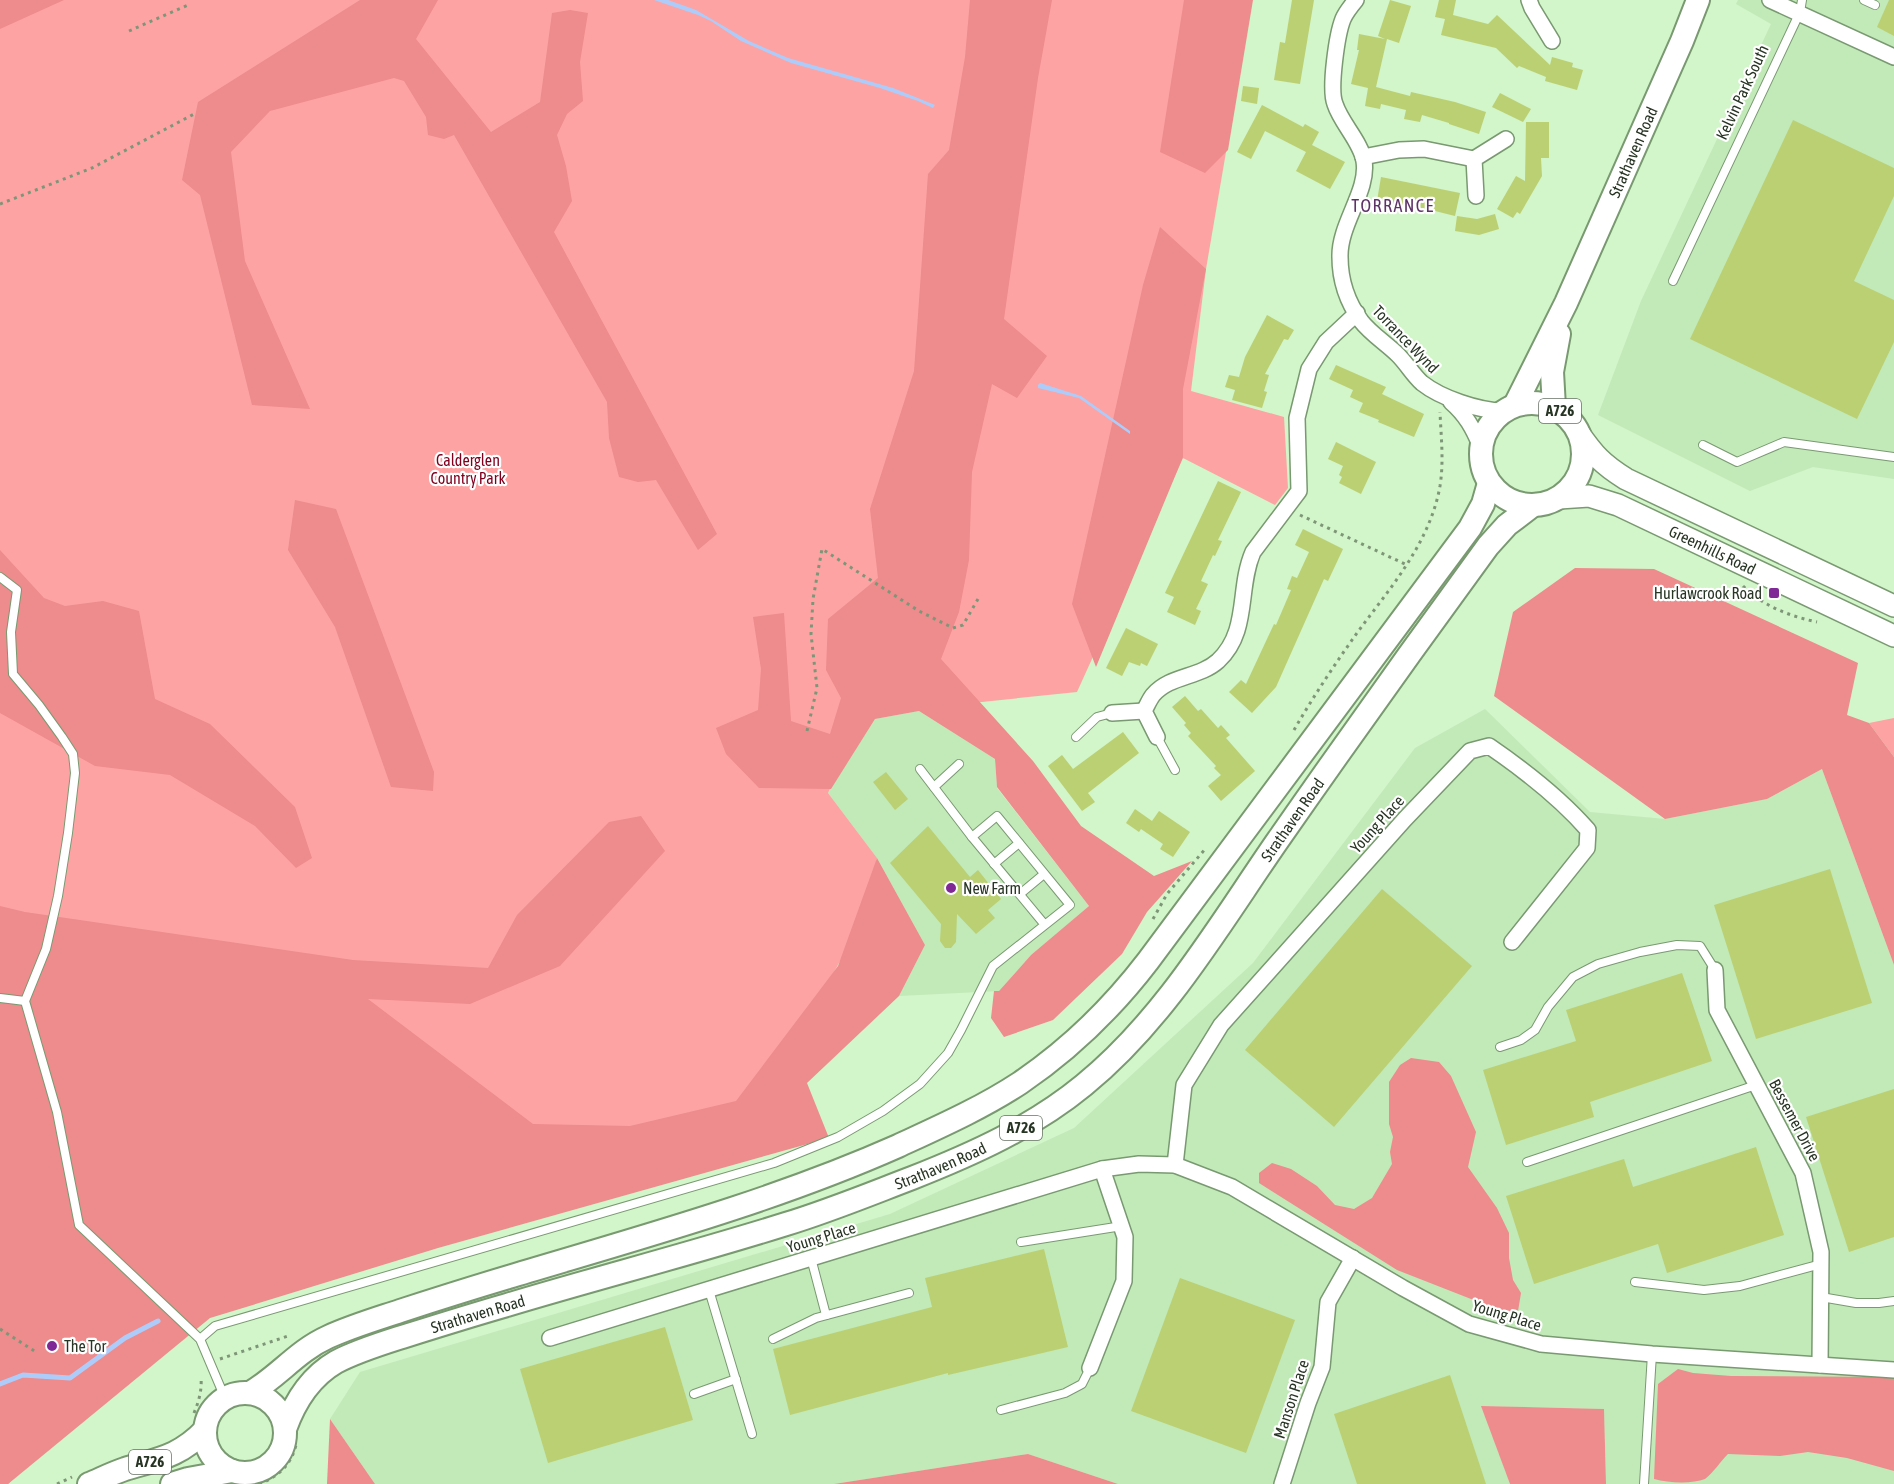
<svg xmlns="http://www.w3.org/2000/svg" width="1894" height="1484" font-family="'Asap Condensed',sans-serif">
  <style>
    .built { fill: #c2e9b8 }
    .green { fill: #fda3a3 }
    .forest { fill: #ee8b8c }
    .water { fill: #aeccfa }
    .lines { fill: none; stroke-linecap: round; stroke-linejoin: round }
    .stream { stroke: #aeccfa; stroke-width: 5 }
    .building { fill: #bbd073 }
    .lane-casing { stroke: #799971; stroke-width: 10 }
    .street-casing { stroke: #799971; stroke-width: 18 }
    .secondary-casing { stroke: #799971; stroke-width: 24 }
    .primary-casing { stroke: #799971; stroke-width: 26 }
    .path { stroke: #7e9678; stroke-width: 3; stroke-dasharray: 3 4.5; stroke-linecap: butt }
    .lane { stroke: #fff; stroke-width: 8 }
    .street { stroke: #fff; stroke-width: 15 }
    .secondary { stroke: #fff; stroke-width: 21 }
    .primary { stroke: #fff; stroke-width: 22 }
    .poi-dot { fill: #802895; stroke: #fff; stroke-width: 2 }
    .labels { text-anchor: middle; stroke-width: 4.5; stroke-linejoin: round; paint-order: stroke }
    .shield { fill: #fff; stroke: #687266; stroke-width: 1.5 }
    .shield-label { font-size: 15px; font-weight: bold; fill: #283524 }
    .street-label { font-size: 16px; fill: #283524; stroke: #fff }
    .park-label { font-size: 16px; fill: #7e001e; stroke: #fff }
    .poi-label { font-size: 16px; fill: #283524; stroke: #fff; text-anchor: start }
    .neighbourhood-label { font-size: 18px; letter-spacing: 1.5px; fill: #5e3368; stroke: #fff }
  </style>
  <rect width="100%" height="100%" fill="#d2f5c9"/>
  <g class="built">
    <polygon points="1738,0 1894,0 1894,479 1813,467 1750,491 1598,415 1641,301 1771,24 1736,4"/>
    <polygon points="1485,709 1590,812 1665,819 1767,799 1822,769 1894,965 1894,1484 1606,1484 1604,1409 1482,1406 1510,1484 1118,1484 1028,1454 834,1484 375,1484 330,1419 360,1372 890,1214 1074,1128 1253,963 1415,748"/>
    <polygon points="919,711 995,759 997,788 1089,906 1031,955 999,991 899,996 925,945 877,858 828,793 875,719"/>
  </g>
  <g class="green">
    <polygon points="0,0 1252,0 1206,269 1191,391 1284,417 1288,488 1275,505 1183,458 1077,692 866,714 828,793 877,858 873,875 844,954 756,1112 209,1289 8,1484 0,1484"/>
    <polygon points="1894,718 1894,757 1869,723"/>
  </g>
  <g class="forest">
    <polygon points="0,0 64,0 0,29"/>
    <polygon points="360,0 438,0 416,39 491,132 540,102 552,13 570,10 588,13 580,62 583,101 567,114 557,135 566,166 572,201 554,232 717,534 698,550 656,480 638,482 619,477 609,438 607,402 454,135 444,139 428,135 426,117 404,81 394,78 270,111 231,152 245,261 310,409 252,405 200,195 182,180 198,102"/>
    <polygon points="970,0 1052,0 1038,78 1004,319 1047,356 1017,398 992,384 972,472 969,560 959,612 941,659 1033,761 1081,826 1154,876 1192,861 1147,912 1122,954 1053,1020 1004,1037 991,1018 994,991 999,991 1031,955 1089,906 997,787 995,759 919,711 875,719 831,789 759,788 726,754 716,728 758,710 761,669 753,617 784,613 791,721 830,734 841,698 826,670 828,619 878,578 870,509 914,371 928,174 949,150 965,57"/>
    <polygon points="1184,0 1253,0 1228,150 1205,173 1160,152"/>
    <polygon points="1160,227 1206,269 1183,389 1183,457 1096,667 1072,604 1143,285"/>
    <polygon points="295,500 336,509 434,772 433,791 391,787 335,627 288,550"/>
    <polygon points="0,550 44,598 65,606 103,601 139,611 155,699 210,724 295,807 312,858 296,868 255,826 170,775 95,766 0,713"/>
    <polygon points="1575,568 1654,569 1858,663 1847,715 1869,723 1894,757 1894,965 1822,769 1767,799 1665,819 1494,696 1513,612"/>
    <polygon points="641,816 665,851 560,966 470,1004 368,999 533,1124 630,1126 736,1101 838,966 877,858 925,945 899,996 807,1083 829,1138 438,1248 210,1318 8,1484 0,1484 0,906 25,912 353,960 488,968 517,915 609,822"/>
    <polygon points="1411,1058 1439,1062 1451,1076 1476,1132 1468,1167 1497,1208 1509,1233 1509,1258 1513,1280 1521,1293 1517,1317 1397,1270 1259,1183 1259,1173 1272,1163 1291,1169 1317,1186 1335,1205 1354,1209 1372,1198 1392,1164 1390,1152 1393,1137 1389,1124 1389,1082 1400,1065"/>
    <path d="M1678,1369L1693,1373L1731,1376L1890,1377L1894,1379V1471L1847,1458L1808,1452L1780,1456L1728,1454C1720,1462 1714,1472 1705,1479C1692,1484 1669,1483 1654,1479L1658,1384Z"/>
    <polygon points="1481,1406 1604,1409 1606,1484 1510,1484"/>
    <polygon points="330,1419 375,1484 327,1484"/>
    <polygon points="1028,1454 1118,1484 834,1484"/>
  </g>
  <g class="water">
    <polygon points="654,0 668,0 696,10 749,41 788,58 893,88 935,105 933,108 918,101 880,88 791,63 741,41 711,21 698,15"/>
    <polygon points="1040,383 1081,396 1130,431 1130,434 1079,398 1038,388 1038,385"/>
  </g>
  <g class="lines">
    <polyline class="stream" points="0,1384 23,1375 70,1378 125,1338 158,1321"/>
  </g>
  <g class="building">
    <polygon points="1292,0 1314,0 1300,84 1274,80 1280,42 1285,43"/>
    <polygon points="1390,0 1411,6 1399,43 1387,39 1376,87 1410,96 1411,92 1455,102 1486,112 1479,134 1449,124 1449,123 1422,115 1420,122 1404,119 1406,110 1381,104 1380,109 1365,106 1368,88 1351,84 1359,50 1357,50 1359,34 1385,39 1378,36"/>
    <polygon points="1439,0 1456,0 1453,15 1488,24 1497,15 1550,65 1552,57 1573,63 1572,67 1583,70 1577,90 1545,81 1546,77 1519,66 1517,68 1496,48 1441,35 1445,19 1435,17"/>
    <polygon points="1889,0 1894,0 1894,36 1877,27"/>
    <polygon points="1243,86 1259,88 1257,104 1241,101"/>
    <polygon points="1500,93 1531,109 1523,122 1492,107"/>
    <polygon points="1262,105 1303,127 1305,124 1319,132 1312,145 1345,162 1330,189 1296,171 1306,152 1265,131 1251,159 1237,152"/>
    <polygon points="1793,120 1894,168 1894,196 1854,281 1894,300 1894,342 1857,419 1690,339"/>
    <polygon points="1526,122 1549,122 1549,158 1541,158 1542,176 1520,214 1517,212 1513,218 1497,209 1516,176 1525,181"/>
    <polygon points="1381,177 1460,193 1455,216 1427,209 1377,201"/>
    <polygon points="1495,214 1499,229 1479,235 1455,231 1457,216 1477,219"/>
    <polygon points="1267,315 1294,330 1288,340 1284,339 1265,374 1269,375 1264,391 1267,392 1262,408 1232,400 1235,390 1225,387 1229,375 1239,377 1245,357"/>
    <polygon points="1336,365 1386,387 1382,394 1424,414 1414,437 1378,422 1379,420 1359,412 1363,403 1350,397 1353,390 1329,379"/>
    <polygon points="1336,442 1376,462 1361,494 1339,483 1342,477 1339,475 1343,466 1328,459"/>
    <polygon points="1218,481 1241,492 1218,540 1222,541 1215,556 1213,555 1201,581 1208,584 1196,609 1201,611 1195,625 1167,612 1174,597 1165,593"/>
    <polygon points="1303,529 1343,549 1328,581 1324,579 1276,687 1252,713 1229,692 1241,680 1246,684 1274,624 1276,625 1291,590 1287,589 1292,576 1297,578 1309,552 1295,545"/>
    <polygon points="1126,628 1158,644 1147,666 1141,663 1140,666 1129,662 1122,676 1106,668"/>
    <polygon points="1185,696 1198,711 1201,709 1218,728 1221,725 1230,735 1226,738 1255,771 1221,801 1208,786 1221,775 1214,768 1216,766 1188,736 1191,733 1184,725 1186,723 1172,707"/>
    <polygon points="1123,732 1139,753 1088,793 1095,802 1082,811 1048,766 1062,755 1073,769"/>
    <polygon points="886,772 908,799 895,810 873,782"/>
    <polygon points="1135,809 1152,821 1159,811 1190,832 1173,857 1160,849 1163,844 1141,829 1139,832 1126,823"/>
    <polygon points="928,826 970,877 978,870 1001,899 988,910 995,918 976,934 957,914 956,942 951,948 945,948 940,941 941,924 890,863"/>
    <polygon points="1830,869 1872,1003 1756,1039 1714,905"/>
    <polygon points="1382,889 1472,966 1334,1127 1245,1050"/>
    <polygon points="1682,973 1712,1061 1590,1102 1594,1117 1506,1145 1483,1070 1576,1041 1566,1010"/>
    <polygon points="1894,1089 1894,1237 1849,1252 1806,1117"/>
    <polygon points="1756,1147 1784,1235 1667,1273 1658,1244 1534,1284 1506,1196 1624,1159 1633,1187"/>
    <polygon points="1044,1249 1068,1347 948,1375 948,1373 790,1415 773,1349 932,1307 925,1278"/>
    <polygon points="1180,1278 1295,1320 1246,1453 1131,1411"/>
    <polygon points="665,1327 693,1420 548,1463 520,1369"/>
    <polygon points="1450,1375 1486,1484 1357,1484 1334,1414"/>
  </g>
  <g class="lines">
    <g class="lane-casing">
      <g id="lane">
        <polyline points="1864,0 1875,5"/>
        <polyline points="1673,281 1800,12 1802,0"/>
        <polyline points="1703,445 1737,462 1784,442 1894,457"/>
        <polyline points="0,577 17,590 11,632 13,674 39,705 62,737 73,754 75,773 68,833 58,896 46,949 25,1001 57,1112 79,1225 200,1339 225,1398"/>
        <polyline points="1076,737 1097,717 1112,713"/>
        <polyline points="1157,737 1175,770"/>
        <polyline points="920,769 972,837"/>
        <polyline points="934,787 959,764"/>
        <polyline points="994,864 1019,843"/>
        <polyline points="1020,894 1044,874"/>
        <polyline points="0,998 25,1001"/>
        <polyline points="1500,1047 1521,1040 1535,1030 1548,1007 1573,977 1598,964 1640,952 1677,945 1700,946 1715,970"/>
        <polyline points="1527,1162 1756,1085"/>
        <polyline points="1021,1242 1122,1226"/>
        <polyline points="811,1258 826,1315"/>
        <polyline points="1635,1282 1704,1290 1740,1286 1821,1264"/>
        <polyline points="709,1290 752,1434"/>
        <polyline points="1821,1297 1856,1303 1879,1303 1894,1301"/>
        <polyline points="200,1339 215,1326 774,1163 838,1137 883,1111 920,1084 948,1053 961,1030 993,966 1070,905 997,816 972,837 1045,925"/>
        <polyline points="773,1339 816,1318 909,1293"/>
        <polyline points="694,1394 736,1379"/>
        <polyline points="1001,1410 1065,1393 1082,1384 1090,1368"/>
        <polyline points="1644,1484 1652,1354"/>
      </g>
    </g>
    <g class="street-casing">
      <g id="street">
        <path d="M1356,0C1351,6 1346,12 1343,19C1337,34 1329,89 1335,104C1341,123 1361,142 1364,161C1369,191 1339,224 1340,257C1340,280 1348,303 1361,321C1371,334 1387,344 1398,355C1407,364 1413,375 1422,383C1441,398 1479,411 1503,411"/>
        <polyline points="1529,0 1532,8 1552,41"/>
        <polyline points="1770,0 1894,57"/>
        <polyline points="1363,157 1399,150 1424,149 1474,159"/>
        <polyline points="1476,196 1474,159 1506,139"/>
        <path d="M1451,402C1466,415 1473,428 1481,447"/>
        <polyline points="1112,713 1144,711"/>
        <path d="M1157,737L1144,711C1147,706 1149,700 1153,695C1170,675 1199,678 1218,661C1250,631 1237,589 1253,552L1299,491L1297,418L1309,369L1326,342L1357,313"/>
        <polyline points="1715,970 1717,1010 1803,1173 1821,1252 1820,1365"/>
        <path d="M1175,1165L1184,1085L1221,1025L1405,819L1470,751L1489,746C1524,770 1560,798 1588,830L1587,848L1512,942"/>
        <polyline points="550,1338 1102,1169 1139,1164 1175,1165 1232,1187 1403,1288 1469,1324 1541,1344 1652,1354 1894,1370"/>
        <polyline points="1090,1368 1124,1281 1125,1237 1102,1169"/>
        <polyline points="1282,1484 1308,1403 1322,1367 1328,1302 1353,1258"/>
      </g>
    </g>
    <g class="secondary-casing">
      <g id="secondary">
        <path d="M1578,432C1594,455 1602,464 1626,479L1894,606"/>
        <path id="s1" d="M1559,498L1589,496L1618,505L1894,636"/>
      </g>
    </g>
    <g class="primary-casing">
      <g id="primary">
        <circle cx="1532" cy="454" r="51"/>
        <path id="s2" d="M1515,405L1566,303L1682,41L1698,0"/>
        <polyline points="1554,407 1552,372 1559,334"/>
        <circle cx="245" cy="1433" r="40"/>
        <path d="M250,1393C279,1376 297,1351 328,1337C352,1326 376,1319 400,1311C437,1299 475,1287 512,1276C642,1237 774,1201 898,1146C939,1127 982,1108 1020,1083C1070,1049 1112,1008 1148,961L1470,528L1483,504L1489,483"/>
        <path id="s3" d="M285,1429C295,1401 310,1377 336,1362C357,1351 380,1344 402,1337C437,1326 472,1315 507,1305C600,1277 694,1253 786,1224C829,1211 870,1194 912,1178C973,1154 1033,1127 1084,1085C1165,1019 1219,925 1278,840C1347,741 1417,643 1488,546L1507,525L1532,506"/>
        <path d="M89,1484C101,1479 113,1473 125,1469C158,1459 179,1457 205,1430"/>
        <polyline points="172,1484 188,1479 232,1471"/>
      </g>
    </g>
    <g class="path">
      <polyline points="129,31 188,5"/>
      <polyline points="0,204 92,168 196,113"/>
      <polyline points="1300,515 1407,565"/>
      <path d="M1743,586C1763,606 1789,616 1817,622"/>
      <path d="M1294,730C1313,697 1335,664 1357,633C1390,588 1430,543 1440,486C1444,461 1441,437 1440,412"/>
      <polyline points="807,731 817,688 811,634 813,599 822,549 919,611 953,628 963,625 978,599"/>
      <polyline points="1153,919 1167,894 1206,848"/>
      <polyline points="0,1329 36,1352"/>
      <polyline points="220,1359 291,1335"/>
      <path d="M194,1413C199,1401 202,1390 201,1377"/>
      <polyline points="57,1484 72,1477"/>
      <path d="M259,1484C278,1477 291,1465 296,1445"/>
    </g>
    <use href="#lane" class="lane"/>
    <use href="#street" class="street"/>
    <use href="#secondary" class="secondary"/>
    <use href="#primary" class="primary"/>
  </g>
  <g class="poi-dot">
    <rect x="1768" y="587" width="12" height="12" rx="3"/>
    <circle cx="951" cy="888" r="6"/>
    <circle cx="52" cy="1346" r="6"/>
  </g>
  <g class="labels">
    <g class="shield">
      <rect x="1539" y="399" width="42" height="24" rx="4.5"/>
      <rect x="1000" y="1116" width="42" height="24" rx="4.5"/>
      <rect x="129" y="1450" width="42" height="24" rx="4.5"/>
    </g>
    <g class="shield-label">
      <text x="1560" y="416">A726</text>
      <text x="1021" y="1133">A726</text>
      <text x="150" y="1467">A726</text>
    </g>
    <g class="street-label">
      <text transform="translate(1742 92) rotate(-65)" y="6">Kelvin Park South</text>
      <text dy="6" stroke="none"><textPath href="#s2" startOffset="279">Strathaven Road</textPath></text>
      <text transform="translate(1406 339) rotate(46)" y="6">Torrance Wynd</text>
      <text dy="6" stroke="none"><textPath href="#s1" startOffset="165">Greenhills Road</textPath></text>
      <text dy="6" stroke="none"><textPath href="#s3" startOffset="1226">Strathaven Road</textPath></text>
      <text transform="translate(1377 824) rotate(-48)" y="6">Young Place</text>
      <text transform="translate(1795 1120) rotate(62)" y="6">Bessemer Drive</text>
      <text dy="6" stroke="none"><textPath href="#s3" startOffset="722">Strathaven Road</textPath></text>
      <text transform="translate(821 1237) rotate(-17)" y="6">Young Place</text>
      <text dy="6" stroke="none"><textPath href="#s3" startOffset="236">Strathaven Road</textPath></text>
      <text transform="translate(1507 1315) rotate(17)" y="6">Young Place</text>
      <text transform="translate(1291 1399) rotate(-72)" y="6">Manson Place</text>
    </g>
    <g class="park-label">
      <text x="468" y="466">Calderglen<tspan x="468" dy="18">Country Park</tspan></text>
    </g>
    <g class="poi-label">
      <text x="1762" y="599" text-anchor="end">Hurlawcrook Road</text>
      <text x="963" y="894">New Farm</text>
      <text x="64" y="1352">The Tor</text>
    </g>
    <g class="neighbourhood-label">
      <text x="1393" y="212">TORRANCE</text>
    </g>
  </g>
</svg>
